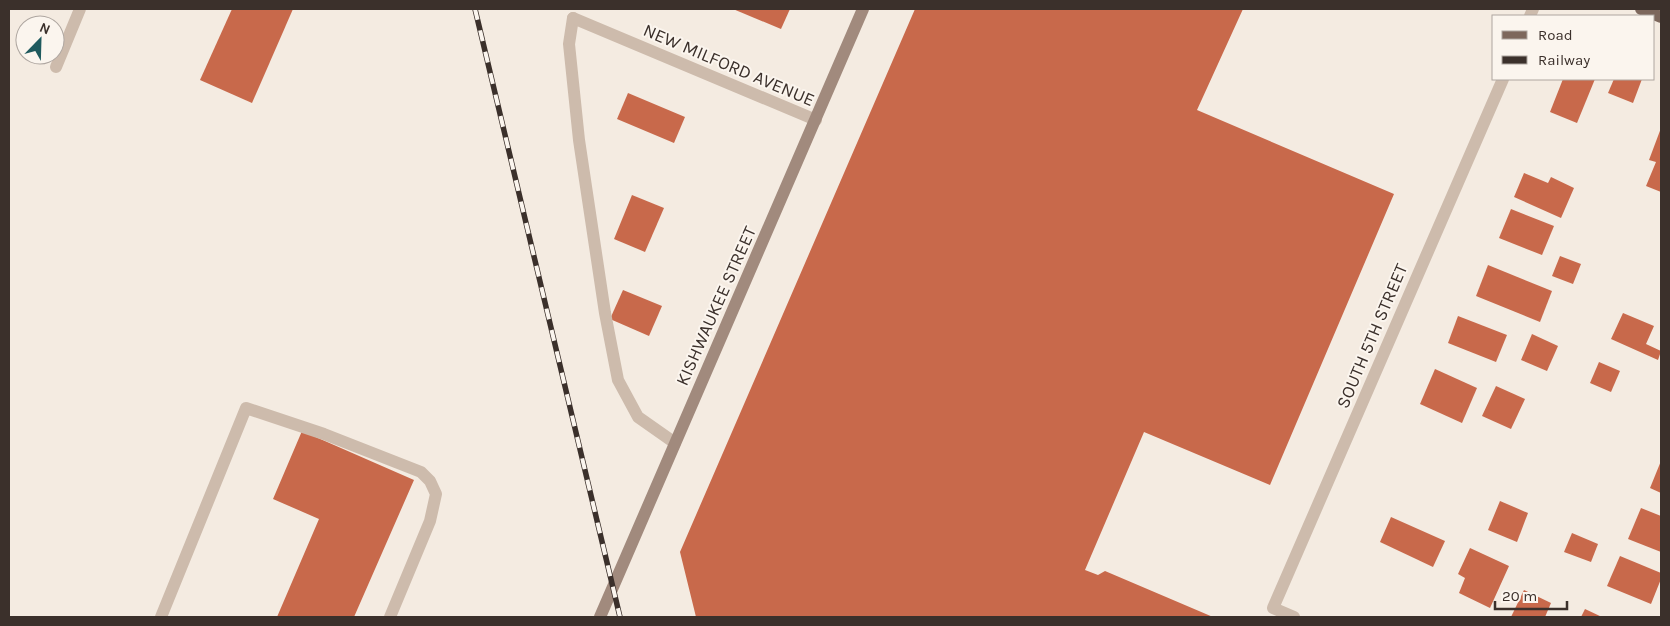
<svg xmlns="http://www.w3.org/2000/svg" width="1670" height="626" font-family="Karla,sans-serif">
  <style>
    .building { fill: #c8694b }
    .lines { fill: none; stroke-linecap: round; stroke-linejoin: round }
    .lane { stroke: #cdbbac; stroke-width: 12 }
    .street { stroke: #cdbbac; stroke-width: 12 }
    .secondary { stroke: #a18a7d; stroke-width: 12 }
    .primary { stroke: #7d675c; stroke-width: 12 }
    .rail-casing { stroke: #3b302b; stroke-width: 5.5 }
    .rail { stroke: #fbf5ee; stroke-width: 4; stroke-dasharray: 11; stroke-linecap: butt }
    .labels { text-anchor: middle; stroke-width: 4; stroke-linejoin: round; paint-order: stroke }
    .street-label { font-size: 18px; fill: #3b302b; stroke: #fbf5ee }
  </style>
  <rect width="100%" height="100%" fill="#f4ebe1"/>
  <g class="building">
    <polygon points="232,9 293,9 252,103 200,80"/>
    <polygon points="733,9 790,9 781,29"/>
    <polygon points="915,9 1243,9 1197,110 1394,194 1270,485 1144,432 1085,570 1098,575 1105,571 1213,617 696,617 680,552"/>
    <polygon points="1563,79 1595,79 1577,123 1550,112"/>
    <polygon points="1614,79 1642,79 1633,103 1608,93"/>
    <polygon points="628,93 685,117 674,143 617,119"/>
    <polygon points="1661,128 1661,192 1646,186 1656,162 1649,160"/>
    <polygon points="1524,173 1548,183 1551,177 1574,188 1561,218 1514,197"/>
    <polygon points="632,195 664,208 645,252 614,239"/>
    <polygon points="1511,209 1554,226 1542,255 1499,238"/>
    <polygon points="1560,256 1581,264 1573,284 1552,276"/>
    <polygon points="1488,265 1552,291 1540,322 1476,296"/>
    <polygon points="623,290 662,306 649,336 610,319"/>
    <polygon points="1623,313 1654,326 1646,344 1661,351 1658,360 1611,339"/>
    <polygon points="1458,316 1507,335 1496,362 1448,343"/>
    <polygon points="1532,334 1558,346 1547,371 1521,360"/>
    <polygon points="1599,362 1620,371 1611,392 1590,383"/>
    <polygon points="1435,369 1477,388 1462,423 1420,404"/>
    <polygon points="1496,386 1525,399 1511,429 1482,416"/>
    <polygon points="302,431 414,480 354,617 277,617 319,519 273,499"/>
    <polygon points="1661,461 1661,493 1650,488"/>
    <polygon points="1500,501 1528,513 1517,542 1488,530"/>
    <polygon points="1641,508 1661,516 1661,552 1628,539"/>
    <polygon points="1391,517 1445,541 1433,567 1380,542"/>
    <polygon points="1572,533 1598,544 1591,562 1564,552"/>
    <polygon points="1470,548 1509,566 1490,608 1459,593 1465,578 1458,574"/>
    <polygon points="1620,556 1661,573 1661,579 1651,604 1607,586"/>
    <polygon points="1524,590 1551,603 1545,617 1511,617"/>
    <polygon points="1585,609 1602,617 1581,617"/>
  </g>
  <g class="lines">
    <g class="lane">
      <polyline points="573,18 569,44 579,140 605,313 618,380 638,417 675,443"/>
      <polyline points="56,67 80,9"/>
      <polyline points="161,617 246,408 324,434 421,472 430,481 436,494 430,521 390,617"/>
    </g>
    <g class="street">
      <polyline points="1530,16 1533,9"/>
      <polyline points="573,18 816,120"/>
      <polyline points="1294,617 1273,608 1503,79"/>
    </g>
    <polyline class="secondary" points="600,617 863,9"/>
    <polyline class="primary" points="1641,9 1661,17"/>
    <g class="rail-casing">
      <polyline id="rail" points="475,9 620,617"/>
    </g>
    <use href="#rail" class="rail"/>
  </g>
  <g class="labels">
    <g class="street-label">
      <text transform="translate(729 65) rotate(23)" y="6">NEW MILFORD AVENUE</text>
      <text transform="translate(716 306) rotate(-66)" y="6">KISHWAUKEE STREET</text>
      <text transform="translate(1372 336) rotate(-67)" y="6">SOUTH 5TH STREET</text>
    </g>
  </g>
  <rect width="1670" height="626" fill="none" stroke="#3b302b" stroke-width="20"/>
  <rect x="1492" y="15" width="162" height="65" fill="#fbf5ee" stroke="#aea6a0"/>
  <rect x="1502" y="31" width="25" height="8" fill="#7d675c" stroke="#aea6a0"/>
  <text x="1538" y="40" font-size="15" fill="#3b302b">Road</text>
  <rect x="1502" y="56" width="25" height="8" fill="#3b302b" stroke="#aea6a0"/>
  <text x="1538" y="65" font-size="15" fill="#3b302b">Railway</text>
  <g transform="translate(40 40) rotate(23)"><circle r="24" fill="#fbf5ee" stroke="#aea6a0"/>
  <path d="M0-4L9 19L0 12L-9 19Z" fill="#1f5a5e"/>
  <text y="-8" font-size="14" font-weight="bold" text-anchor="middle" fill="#3b302b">N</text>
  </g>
  <path d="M1495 601v8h72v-8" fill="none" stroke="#3b302b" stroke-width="2.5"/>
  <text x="1502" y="601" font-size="15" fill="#3b302b" stroke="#fbf5ee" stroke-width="4" paint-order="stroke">20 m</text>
</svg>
